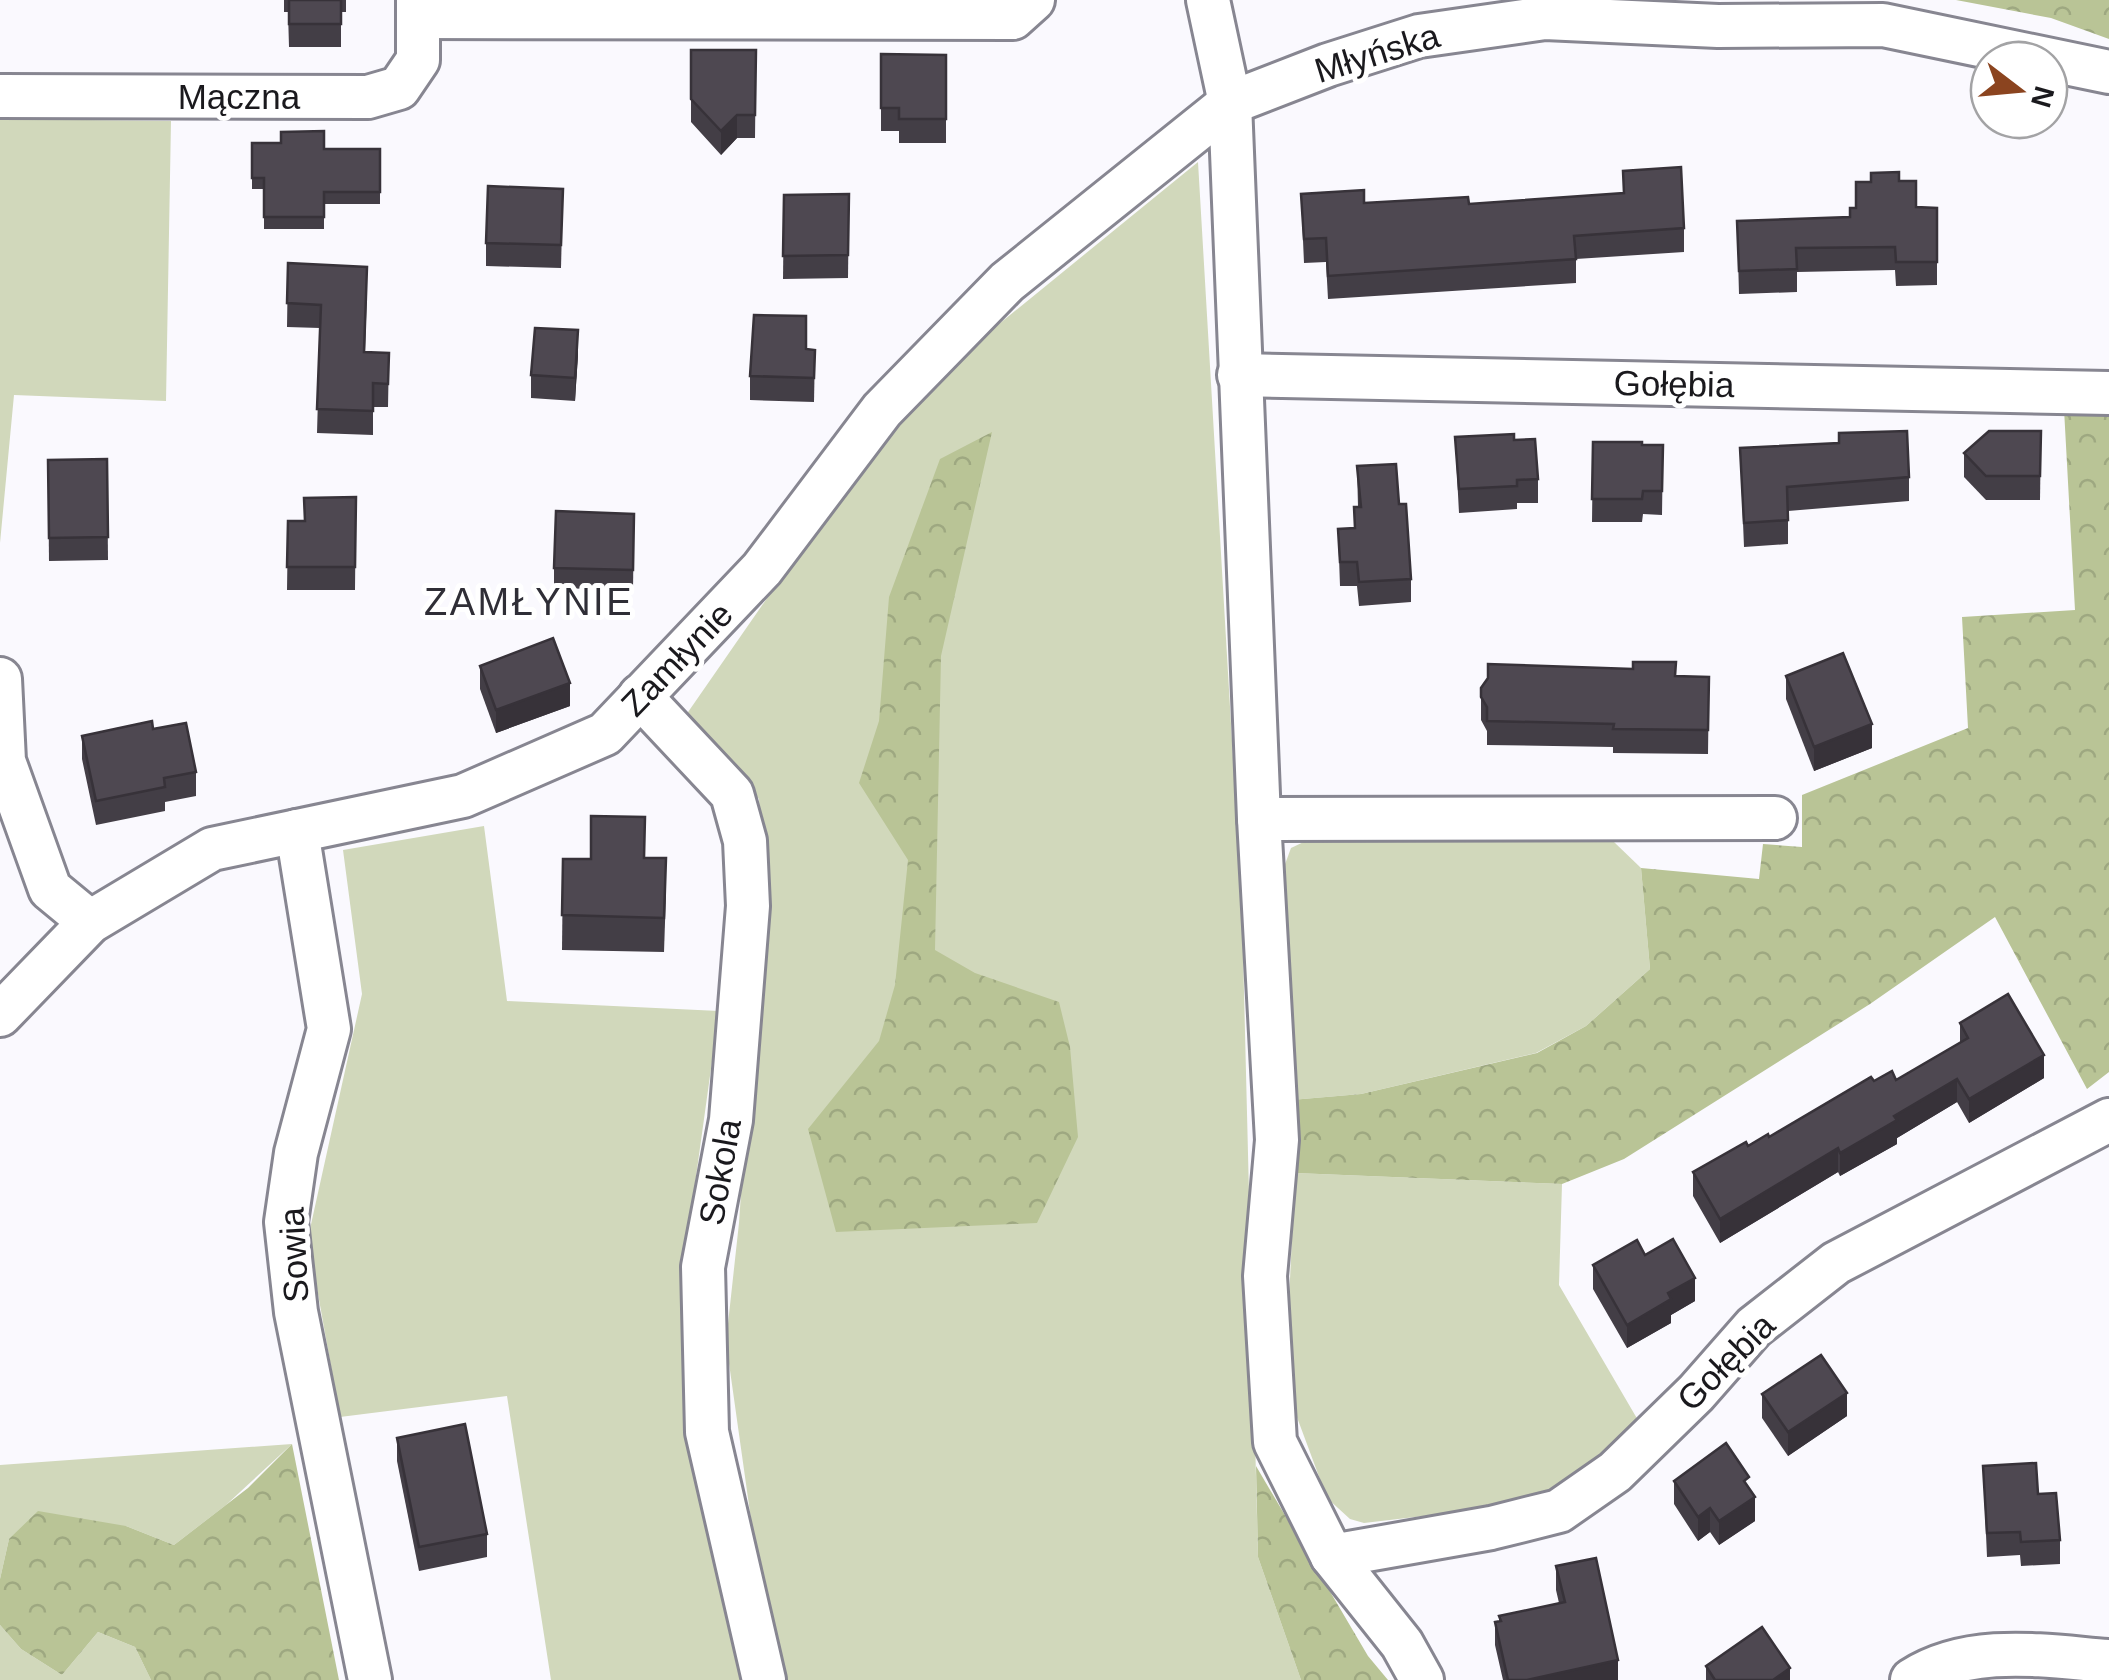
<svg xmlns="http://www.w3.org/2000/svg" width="2109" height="1680" font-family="Arial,sans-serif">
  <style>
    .green { fill: #d1d8bb }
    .forest { fill: url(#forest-crowns) }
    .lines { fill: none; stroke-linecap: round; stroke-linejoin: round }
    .street-casing { stroke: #878691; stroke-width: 48 }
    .street { stroke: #fff; stroke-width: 42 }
    .wall { fill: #433e46 }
    .shaded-wall { fill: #373239 }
    .building { fill: #4e4851; stroke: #373239; stroke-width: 2.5 }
    .labels { text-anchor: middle; stroke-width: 10; stroke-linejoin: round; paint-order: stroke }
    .street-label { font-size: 35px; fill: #1a191d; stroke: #fff }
    .neighbourhood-label { font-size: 38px; letter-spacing: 2.5px; fill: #2f2e36; stroke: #fff }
  </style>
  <defs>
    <pattern id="forest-crowns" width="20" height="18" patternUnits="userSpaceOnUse" patternTransform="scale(2.5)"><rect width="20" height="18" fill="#b9c496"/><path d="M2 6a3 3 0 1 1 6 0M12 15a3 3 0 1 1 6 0" fill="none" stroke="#9ea881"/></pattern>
  </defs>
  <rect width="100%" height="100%" fill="#faf9fe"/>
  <g class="green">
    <polygon points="0,119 171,121 166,401 14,395 0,543"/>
    <polygon points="1198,162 1242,911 1258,1557 1301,1680 782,1680 758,1569 726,1342 739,1223 763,867 759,799 686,715 851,477 972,346"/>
    <polygon points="484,826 507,1001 719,1011 684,1263 685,1439 740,1680 551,1680 507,1396 340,1417 308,1238 362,994 343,850"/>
    <polygon points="1310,839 1614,842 1641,868 1650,969 1586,1026 1536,1053 1361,1094 1291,1100 1281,875 1291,848"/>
    <polygon points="1295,1173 1562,1184 1559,1285 1642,1427 1589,1468 1527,1504 1364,1523 1350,1519 1327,1498 1285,1385"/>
    <polygon points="292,1444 226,1505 174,1545 126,1526 9,1539 0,1579 0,1465"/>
    <polygon points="0,1625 21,1649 62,1675 98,1632 135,1647 151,1680 0,1680"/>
  </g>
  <g class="forest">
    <polygon points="1956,0 2109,0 2109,39 2051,18"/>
    <polygon points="2109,407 2109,1072 2087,1089 1995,917 1870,1004 1624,1159 1562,1184 1295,1173 1291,1100 1361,1094 1537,1053 1586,1026 1650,969 1641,868 1759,879 1763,844 1802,847 1802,795 1968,728 1962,617 2075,610 2064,409"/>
    <polygon points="992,432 941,656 935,950 975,973 1059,1002 1070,1047 1078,1137 1037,1223 836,1232 808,1129 879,1041 895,985 908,860 859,783 879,721 889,597 940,459"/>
    <polygon points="292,1444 339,1680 151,1680 135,1647 98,1632 62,1675 21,1649 0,1625 0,1579 9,1539 38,1511 126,1526 174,1545 248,1488"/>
    <polygon points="1256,1466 1368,1656 1388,1680 1301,1680 1258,1557"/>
  </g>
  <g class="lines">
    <g class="street-casing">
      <g id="street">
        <polyline points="1208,0 1230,103 1259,819 1277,1140 1265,1276 1275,1442 1332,1556 1402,1644 1422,1680"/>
        <polyline points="418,17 1013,18 1033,0"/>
        <polyline points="0,96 368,97 399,88 418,60 418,0"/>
        <polyline points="1239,375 2109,393"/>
        <polyline points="0,679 4,761 50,889 90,922"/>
        <polyline points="640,696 732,794 745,841 748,906 731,1120 703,1267 707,1432 764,1680"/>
        <polyline points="1259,819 1775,818"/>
        <polyline points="297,831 329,1029 296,1153 286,1222 296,1312 370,1680"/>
        <polyline points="0,1015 90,922 212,849 463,796 605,734 762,569 882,410 1007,282 1230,103 1328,65 1419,36 1545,18 1718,26 1883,25 2109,72"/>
        <polyline points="1332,1556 1491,1528 1559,1511 1615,1472 1696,1393 1754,1327 1836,1263 2109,1120"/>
        <path d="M1912,1680C1970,1643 2044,1656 2109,1661"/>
      </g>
    </g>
    <use href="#street" class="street"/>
  </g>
  <g class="wall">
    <polygon points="284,0 346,0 346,12 341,12 341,47 289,47 288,12 284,12"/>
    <polygon points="691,50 756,50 755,138 737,138 721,155 691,122"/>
    <polygon points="881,54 946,55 946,143 899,143 899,131 881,131"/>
    <polygon points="252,143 324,149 380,149 380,204 324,204 324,229 264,229 264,189 252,189"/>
    <polygon points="1623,171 1684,228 1684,252 1576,259 1576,283 1328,299 1326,262 1304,263 1301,194 1364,203 1469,204 1623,193"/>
    <polygon points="1899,181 1916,207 1937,208 1937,285 1896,286 1895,270 1797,272 1797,292 1739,294 1737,221 1850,217 1856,208"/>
    <polygon points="563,189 561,268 486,266 486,243"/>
    <polygon points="849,194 848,278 783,279 784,195"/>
    <polygon points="288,263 367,290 365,352 389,353 388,407 373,407 373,435 317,433 320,328 287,327"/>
    <polygon points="806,349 815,350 814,402 750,400 750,376"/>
    <polygon points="578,354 575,401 531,398 531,375"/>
    <polygon points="2041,431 2040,500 1986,500 1964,477 1964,453"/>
    <polygon points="1455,437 1514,440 1538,479 1538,503 1517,503 1517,509 1459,513"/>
    <polygon points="1593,442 1663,445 1662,515 1643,514 1642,522 1592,522"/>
    <polygon points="1740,448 1909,477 1909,501 1788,511 1788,544 1744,547"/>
    <polygon points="107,459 108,560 49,561 48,460"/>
    <polygon points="1357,466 1399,504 1411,579 1411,602 1359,606 1357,586 1340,586 1338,529 1354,528 1354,507 1358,507"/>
    <polygon points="356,497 355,590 287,590 288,521 304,521"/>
    <polygon points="634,514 633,590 554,588 554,568"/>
    <polygon points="480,666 570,706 496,733 480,689"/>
    <polygon points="1675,676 1709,677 1708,754 1613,753 1613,747 1487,745 1487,731 1481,720 1481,688"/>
    <polygon points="1786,676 1872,748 1814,771 1786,699"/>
    <polygon points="153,729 196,772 196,796 165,802 165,811 96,825 82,759 82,736"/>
    <polygon points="645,858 666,893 664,952 562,950 563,859"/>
    <polygon points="1960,1023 2044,1078 1969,1123 1957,1102 1897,1138 1897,1144 1840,1176 1838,1172 1720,1243 1693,1196 1693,1172 1769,1137 1874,1081 1896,1080 1960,1043"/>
    <polygon points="1645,1255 1695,1301 1671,1315 1671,1323 1627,1348 1593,1289 1593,1265"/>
    <polygon points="1762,1394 1847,1416 1788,1456 1762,1418"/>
    <polygon points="397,1438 487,1534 487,1557 419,1571 397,1461"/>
    <polygon points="1983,1466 2038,1494 2060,1540 2060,1564 2021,1566 2020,1555 1987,1557"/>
    <polygon points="1674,1481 1749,1489 1755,1521 1719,1545 1710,1532 1698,1541 1674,1504"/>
    <polygon points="1556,1566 1618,1680 1503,1680 1495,1645 1495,1622 1499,1621 1499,1616 1559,1603 1556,1590"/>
    <polygon points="1706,1666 1790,1680 1706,1680"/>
  </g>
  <g class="shaded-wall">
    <polygon points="737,115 737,138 721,155 721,131"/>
    <polygon points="578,330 578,354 575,401 575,378"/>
    <polygon points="570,683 570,706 496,733 496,710"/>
    <polygon points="1872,724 1872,748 1814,771 1814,747"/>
    <polygon points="2044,1055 2044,1078 1969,1123 1969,1099"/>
    <polygon points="1957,1079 1957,1102 1897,1138 1897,1144 1840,1176 1840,1153 1894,1116"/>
    <polygon points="1838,1148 1838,1172 1720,1243 1720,1219"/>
    <polygon points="1695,1278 1695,1301 1671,1315 1671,1323 1627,1348 1627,1325 1668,1293"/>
    <polygon points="1847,1393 1847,1416 1788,1456 1788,1432"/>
    <polygon points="1755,1497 1755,1521 1719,1545 1719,1521"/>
    <polygon points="1710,1508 1710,1532 1698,1541 1698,1517"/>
    <polygon points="1618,1660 1618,1680 1527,1680"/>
    <polygon points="1790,1668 1790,1680 1773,1680"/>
  </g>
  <g class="building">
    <rect x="289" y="0" width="52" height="24"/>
    <polygon points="691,50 756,50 755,115 737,115 721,131 691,99"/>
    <polygon points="881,54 946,55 946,119 899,119 899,108 881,108"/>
    <polygon points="324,131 324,149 380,149 380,192 324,192 324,217 264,217 264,178 252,178 252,143 281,143 281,132"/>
    <polygon points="1681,167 1684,228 1574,236 1576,259 1328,276 1326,238 1304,239 1301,194 1364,190 1364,203 1468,197 1469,204 1624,193 1623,171"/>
    <polygon points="1899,172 1899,181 1916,181 1916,207 1937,208 1937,262 1896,262 1895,247 1796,248 1797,269 1739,271 1737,221 1850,217 1850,208 1856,208 1856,182 1871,182 1871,173"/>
    <polygon points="488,186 563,189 561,245 486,243"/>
    <polygon points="849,194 848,255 783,256 784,195"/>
    <polygon points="288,263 367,267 364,352 389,353 388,384 373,383 373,411 317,409 321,305 287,303"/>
    <polygon points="754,315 806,316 806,349 815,350 814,378 750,376"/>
    <polygon points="535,328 578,330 575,378 531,375"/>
    <polygon points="1907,431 1909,477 1787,487 1788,520 1744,523 1740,448 1839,443 1839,433"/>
    <polygon points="1989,431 2041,431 2040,476 1986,476 1964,453"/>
    <polygon points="1514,434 1514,440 1535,439 1538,479 1517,480 1517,486 1459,489 1455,437"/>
    <polygon points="1593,442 1642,442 1642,445 1663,445 1662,491 1643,491 1642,499 1592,499"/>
    <polygon points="107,459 108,537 49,538 48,460"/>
    <polygon points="1396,464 1399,504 1406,504 1411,579 1359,582 1357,562 1340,562 1338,529 1355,528 1354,507 1361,507 1357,466"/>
    <polygon points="356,497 355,567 287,567 288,521 305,521 304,498"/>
    <polygon points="556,511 634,514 633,570 554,568"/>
    <polygon points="553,638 570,683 496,710 480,666"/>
    <polygon points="1843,653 1872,724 1814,747 1786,676"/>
    <polygon points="1633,662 1676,662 1675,676 1709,677 1708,730 1613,729 1614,724 1487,721 1487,707 1481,697 1481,688 1488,678 1488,664 1633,669"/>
    <polygon points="152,721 153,729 186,723 196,772 164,778 165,787 96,801 82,736"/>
    <polygon points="591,816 645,817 644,858 666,858 664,918 562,915 563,859 591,859"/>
    <polygon points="2008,994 2044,1055 1969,1099 1957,1079 1894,1116 1897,1120 1840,1153 1838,1148 1720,1219 1693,1172 1746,1142 1748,1146 1768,1134 1769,1137 1871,1077 1874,1081 1892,1071 1896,1080 1968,1038 1960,1023"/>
    <polygon points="1673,1239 1695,1278 1668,1293 1671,1299 1627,1325 1593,1265 1637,1240 1645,1255"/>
    <polygon points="1821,1355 1847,1393 1788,1432 1762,1394"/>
    <polygon points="465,1424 487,1534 419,1547 397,1438"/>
    <polygon points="1726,1443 1749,1477 1744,1481 1755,1497 1719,1521 1710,1508 1698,1517 1674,1481"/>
    <polygon points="2036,1463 2038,1494 2056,1493 2060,1540 2021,1542 2020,1532 1987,1533 1983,1466"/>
    <polygon points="1596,1558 1618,1660 1527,1680 1508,1680 1495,1622 1501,1621 1499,1616 1565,1602 1556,1566"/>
    <polygon points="1762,1627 1790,1668 1773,1680 1715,1680 1706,1666"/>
  </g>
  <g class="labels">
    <g class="street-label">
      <text transform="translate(1377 53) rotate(-17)" y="12">Młyńska</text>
      <text x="239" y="109">Mączna</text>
      <text transform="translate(1674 384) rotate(1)" y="12">Gołębia</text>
      <text transform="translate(677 659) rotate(-46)" y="12">Zamłynie</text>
      <text transform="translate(720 1172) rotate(-80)" y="12">Sokola</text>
      <text transform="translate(294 1255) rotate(-93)" y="12">Sowia</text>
      <text transform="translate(1726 1362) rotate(-45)" y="12">Gołębia</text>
    </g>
    <g class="neighbourhood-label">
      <text x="529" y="615">ZAMŁYNIE</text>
    </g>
  </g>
  <g transform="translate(2019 90) rotate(106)"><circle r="48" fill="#ffffff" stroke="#a3a3a5" stroke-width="2.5"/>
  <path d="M0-8L18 38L0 25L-18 38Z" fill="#8b441f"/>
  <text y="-15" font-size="28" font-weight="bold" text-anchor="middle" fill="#1a191d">N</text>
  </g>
</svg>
